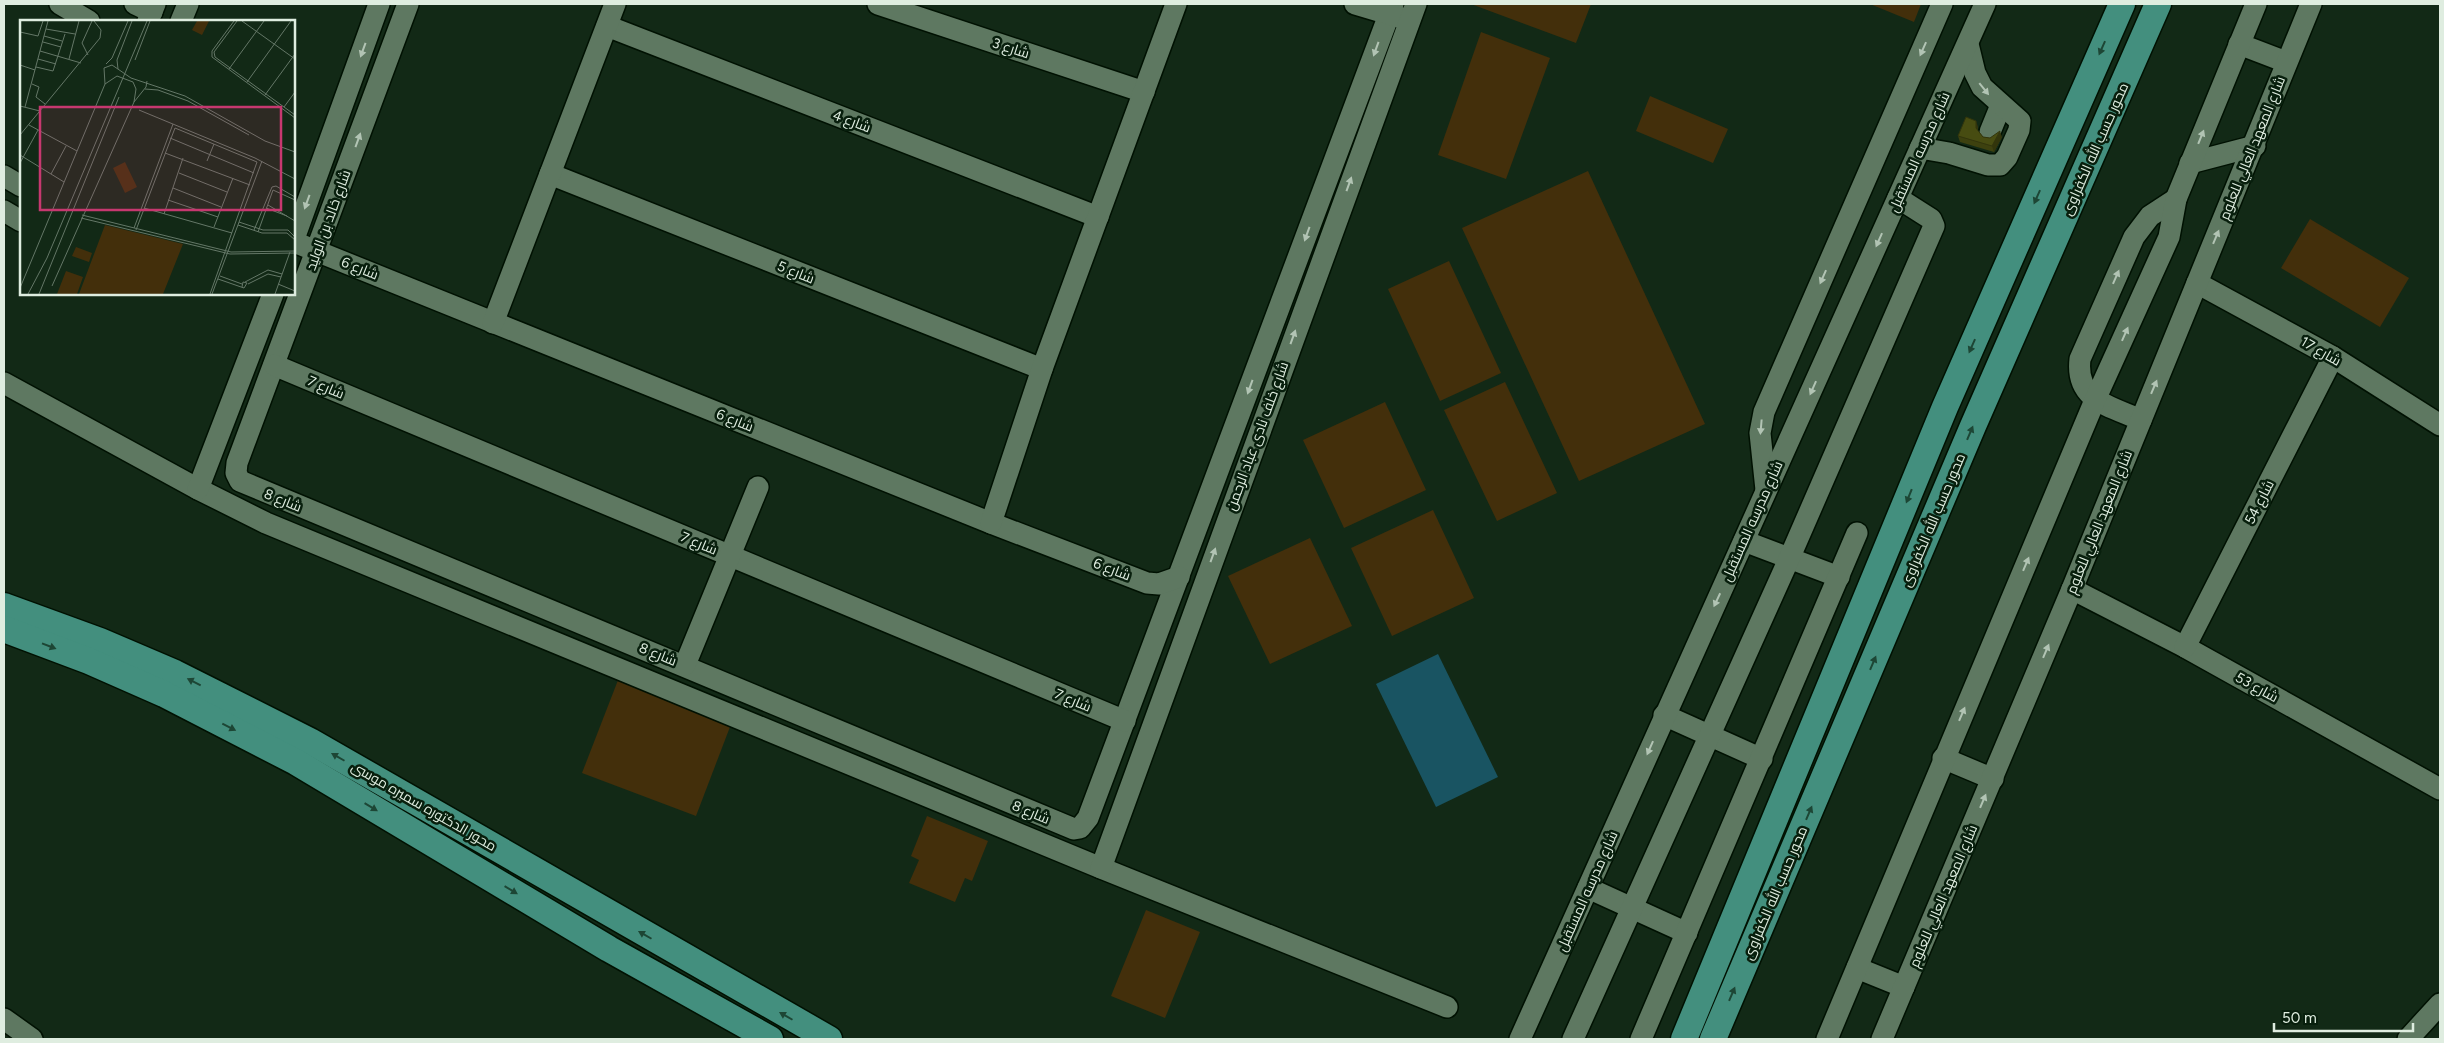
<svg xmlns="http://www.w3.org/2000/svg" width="2444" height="1043" font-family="Figtree,Cairo,sans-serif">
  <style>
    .green { fill: #432f0b }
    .water { fill: #195462 }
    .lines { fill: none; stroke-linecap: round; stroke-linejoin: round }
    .minor-casing { stroke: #001102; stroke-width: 24 }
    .major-casing { stroke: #001102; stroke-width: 29 }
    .minor { stroke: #5e7861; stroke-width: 21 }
    .major { stroke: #438f7e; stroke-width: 26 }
    .wall { fill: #3d410f }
    .shaded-wall { fill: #32350c }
    .building { fill: #474c11; stroke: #32350c }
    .oneway { fill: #1d4635 }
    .oneway2 { fill: #b2c4b4 }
    .labels { text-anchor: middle; stroke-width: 5; stroke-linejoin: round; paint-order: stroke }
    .street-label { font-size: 14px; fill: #dfede0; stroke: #081f0d }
    .inset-road { fill: none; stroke: #647767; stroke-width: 1 }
    .view { fill: #c6386f; fill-opacity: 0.15; stroke: #c6386f; stroke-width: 2.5 }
    .inset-edge { fill: none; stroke: #dfede0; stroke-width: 2.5 }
  </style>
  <rect width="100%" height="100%" fill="#122916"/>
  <g class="green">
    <polygon points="1471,4 1591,4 1576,43"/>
    <polygon points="1870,4 1921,4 1914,22"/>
    <polygon points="1481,32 1550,58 1506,179 1438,155"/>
    <polygon points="1650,96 1728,129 1713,163 1636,131"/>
    <polygon points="1588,171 1705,424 1579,481 1462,228"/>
    <polygon points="2310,219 2409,278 2380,327 2281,268"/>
    <polygon points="1449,261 1501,373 1440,401 1388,289"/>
    <polygon points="1505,382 1557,493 1497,521 1444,410"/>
    <polygon points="1385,402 1426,490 1344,528 1303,440"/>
    <polygon points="1433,510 1474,598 1392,636 1351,548"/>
    <polygon points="1310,538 1352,626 1270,664 1228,576"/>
    <polygon points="620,675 733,719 696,816 582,773"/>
    <polygon points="927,816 988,841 972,881 965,878 955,902 909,883 919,860 911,856"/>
    <polygon points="1146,910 1200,932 1165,1018 1111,996"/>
  </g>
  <polygon class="water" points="1438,654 1498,777 1436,807 1376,684"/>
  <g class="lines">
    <g class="minor-casing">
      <g id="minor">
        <polyline points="60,4 89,21"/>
        <polyline points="135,4 152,12"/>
        <polyline points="408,4 237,463 236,473 240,481 1074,829 1080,828 1088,818 1393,4"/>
        <polyline points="878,4 1144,92"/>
        <polyline points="1355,4 1402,18"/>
        <polyline points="148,21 155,4"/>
        <polyline points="181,21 188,4"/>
        <polyline points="607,26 1098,217"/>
        <polyline points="2239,44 2286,62"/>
        <polyline points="1990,132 2001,105"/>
        <polyline points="1920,148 1949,153 1988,165 2000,165 2007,157 2019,130 2020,121 1982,87 1975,73 1968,44"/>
        <polyline points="2190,163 2255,146"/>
        <polyline points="550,174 1042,369"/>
        <polyline points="4,176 21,186"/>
        <polyline points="4,211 21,221"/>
        <polyline points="294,239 379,4"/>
        <polyline points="294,242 991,523 1147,583 1159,584 1179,577"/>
        <polyline points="2197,283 2333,357 2440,425"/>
        <polyline points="493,323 615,4"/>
        <polyline points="274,365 1125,721"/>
        <polyline points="4,383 198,489 266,523 1101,868 1447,1007"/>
        <path d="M2141,420C2110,406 2075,401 2080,359L2134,237L2150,216L2176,199"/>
        <polyline points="198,489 273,294"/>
        <polyline points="1766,490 1760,433 1764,412 1942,4"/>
        <polyline points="991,523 1042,369 1176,4"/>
        <polyline points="1744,541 1839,577"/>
        <polyline points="2072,589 2185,647 2440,789"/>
        <polyline points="2185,647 2333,357"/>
        <polyline points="685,665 758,487"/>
        <polyline points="1664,715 1762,759"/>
        <polyline points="1943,758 1993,779"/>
        <polyline points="1101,868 1416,4"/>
        <polyline points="1588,888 1687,933"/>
        <polyline points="1857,968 1904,987"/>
        <polyline points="4,1019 32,1039"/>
        <polyline points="1520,1039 1985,4"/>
        <polyline points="1573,1039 1789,559 1934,226 1931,219 1898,198"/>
        <polyline points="1641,1039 1857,533"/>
        <polyline points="1827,1039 2095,400 2169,237 2176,199 2256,4"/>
        <polyline points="1882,1039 2072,589 2311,4"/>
        <polyline points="2408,1039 2440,1004"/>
      </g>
    </g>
    <g class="major-casing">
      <g id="major">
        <polyline points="4,606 100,641 175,673 310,741 829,1039"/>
        <polyline points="4,629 89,661 164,694 296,762 609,949 770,1039"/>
        <polyline points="1684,1039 1945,407 2122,4"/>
        <polyline points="1713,1039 1973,426 2158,4"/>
      </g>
    </g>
    <use href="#minor" class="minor"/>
    <use href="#major" class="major"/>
  </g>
  <polygon class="wall" points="1978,127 1978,131 1983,137 1990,138 2002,137 1994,152 1960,142 1958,136"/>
  <g class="shaded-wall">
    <polygon points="1976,121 1978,127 1978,134 1976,128"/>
    <polygon points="2000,131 2002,137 1994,152 1992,146"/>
  </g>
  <polygon class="building" points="1966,117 1976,121 1976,128 1983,137 1990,138 2000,131 1992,146 1958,136"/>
  <defs><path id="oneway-solid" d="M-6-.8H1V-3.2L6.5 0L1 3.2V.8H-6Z" transform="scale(1.25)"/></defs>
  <g class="oneway">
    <use href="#oneway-solid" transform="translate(2102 48) rotate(114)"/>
    <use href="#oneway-solid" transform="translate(2037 197) rotate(114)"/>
    <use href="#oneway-solid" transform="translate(1972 346) rotate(114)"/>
    <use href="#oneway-solid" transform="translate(1970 433) rotate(-67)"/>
    <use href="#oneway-solid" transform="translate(1909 496) rotate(112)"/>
    <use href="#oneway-solid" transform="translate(49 646) rotate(21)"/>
    <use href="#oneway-solid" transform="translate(1873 663) rotate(-67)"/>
    <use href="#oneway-solid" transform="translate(194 682) rotate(-153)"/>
    <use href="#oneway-solid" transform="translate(229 727) rotate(27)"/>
    <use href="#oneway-solid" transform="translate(338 757) rotate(-150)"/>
    <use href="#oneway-solid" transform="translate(371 807) rotate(31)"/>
    <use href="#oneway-solid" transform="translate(1809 813) rotate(-67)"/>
    <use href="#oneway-solid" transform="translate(511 890) rotate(31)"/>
    <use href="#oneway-solid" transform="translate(645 935) rotate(-150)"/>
    <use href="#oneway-solid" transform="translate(1732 994) rotate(-67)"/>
    <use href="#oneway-solid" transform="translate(786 1016) rotate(-150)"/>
  </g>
  <g class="oneway2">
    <use href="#oneway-solid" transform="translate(1376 49) rotate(110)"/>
    <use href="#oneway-solid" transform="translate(1923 49) rotate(114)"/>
    <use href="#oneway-solid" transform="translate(363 50) rotate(110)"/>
    <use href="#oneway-solid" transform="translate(1984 89) rotate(51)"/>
    <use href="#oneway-solid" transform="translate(2201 137) rotate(-68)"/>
    <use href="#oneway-solid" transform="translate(358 140) rotate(-70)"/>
    <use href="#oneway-solid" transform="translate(1349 184) rotate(-70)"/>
    <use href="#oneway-solid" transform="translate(307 202) rotate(110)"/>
    <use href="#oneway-solid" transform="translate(1307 234) rotate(110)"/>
    <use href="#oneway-solid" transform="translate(2216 237) rotate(-67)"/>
    <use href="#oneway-solid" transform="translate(1879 240) rotate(114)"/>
    <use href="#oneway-solid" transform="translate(1823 277) rotate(114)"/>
    <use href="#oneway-solid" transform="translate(2116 277) rotate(-66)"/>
    <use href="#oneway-solid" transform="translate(2125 334) rotate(-66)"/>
    <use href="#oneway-solid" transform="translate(1293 337) rotate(-70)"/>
    <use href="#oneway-solid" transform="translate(1250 387) rotate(110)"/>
    <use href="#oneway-solid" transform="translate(2154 387) rotate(-67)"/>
    <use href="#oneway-solid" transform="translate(1813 388) rotate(114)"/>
    <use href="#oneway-solid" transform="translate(1761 427) rotate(95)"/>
    <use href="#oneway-solid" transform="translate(1213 555) rotate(-70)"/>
    <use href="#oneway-solid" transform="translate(2026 564) rotate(-67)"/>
    <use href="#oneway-solid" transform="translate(1717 600) rotate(115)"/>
    <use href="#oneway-solid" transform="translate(2046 651) rotate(-67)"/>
    <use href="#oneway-solid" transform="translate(1962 714) rotate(-67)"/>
    <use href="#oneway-solid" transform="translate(1650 748) rotate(114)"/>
    <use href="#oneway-solid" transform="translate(1983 801) rotate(-67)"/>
  </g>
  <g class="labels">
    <g class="street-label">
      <text transform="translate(1011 48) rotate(18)" y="5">شارع 3</text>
      <text transform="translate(852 121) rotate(21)" y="5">شارع 4</text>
      <text transform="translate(2252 148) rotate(-68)" y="5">شارع المعهد العالي للعلوم</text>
      <text transform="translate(2095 149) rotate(-66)" y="5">محور حسب الله الكفراوى</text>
      <text transform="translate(1919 152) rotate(-66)" y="5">شارع مدرسه المستقبل</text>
      <text transform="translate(328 220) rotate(-70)" y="5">شارع خالد بن الوليد</text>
      <text transform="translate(360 268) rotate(22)" y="5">شارع 6</text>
      <text transform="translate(796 272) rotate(22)" y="5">شارع 5</text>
      <text transform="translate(2321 351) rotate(30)" y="5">شارع 17</text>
      <text transform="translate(326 387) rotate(23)" y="5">شارع 7</text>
      <text transform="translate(735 420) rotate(22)" y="5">شارع 6</text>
      <text transform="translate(1257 436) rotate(-70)" y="5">شارع خلف نادى عباد الرحمن</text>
      <text transform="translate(283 500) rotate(22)" y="5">شارع 8</text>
      <text transform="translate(2259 502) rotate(-63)" y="5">شارع 54</text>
      <text transform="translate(1933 520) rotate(-67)" y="5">محور حسب الله الكفراوى</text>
      <text transform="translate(1752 521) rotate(-66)" y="5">شارع مدرسه المستقبل</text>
      <text transform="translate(2099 522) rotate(-68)" y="5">شارع المعهد العالي للعلوم</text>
      <text transform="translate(699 543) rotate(23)" y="5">شارع 7</text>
      <text transform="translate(1112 569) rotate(21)" y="5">شارع 6</text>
      <text transform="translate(658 654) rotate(22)" y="5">شارع 8</text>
      <text transform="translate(2257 687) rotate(29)" y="5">شارع 53</text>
      <text transform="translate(1073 700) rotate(23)" y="5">شارع 7</text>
      <text transform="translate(424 806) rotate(30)" y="5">محور الدكتوره سميره موسى</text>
      <text transform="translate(1031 812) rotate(23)" y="5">شارع 8</text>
      <text transform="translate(1587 891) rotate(-66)" y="5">شارع مدرسه المستقبل</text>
      <text transform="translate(1775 893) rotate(-67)" y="5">محور حسب الله الكفراوى</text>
      <text transform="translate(1943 896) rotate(-67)" y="5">شارع المعهد العالي للعلوم</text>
    </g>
  </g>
  <g transform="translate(20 20)">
    <rect width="275" height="275" fill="#122916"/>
    <path d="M177,1H189L182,15L172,10ZM105,142L117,167L105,173L93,148ZM85,205L163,224L143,274H59ZM56,227L72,233L69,242L52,236ZM46,251L63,257L57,274H37Z" fill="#432f0b"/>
    <path class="inset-road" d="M214,1L192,31V37L275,98M217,1L194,32L195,37L275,95M222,1L275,39M26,9L55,14M0,12L18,16L23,1M24,16L42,21M23,22L41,27M20,31L61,43M68,35L62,23L72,1M18,39L36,44M49,39L59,1M115,40L130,1M86,44L92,38L108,1M0,45L15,50M16,47L33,51L45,14M98,49L97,40L112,1M209,49L244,1M227,62L271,1M12,64L19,67L16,77L25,84M85,64L84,48L92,45L111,58L165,76L245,121L275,132M85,64L97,56L113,62L116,69L114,82M125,69L138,70L168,81L229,115M245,75L275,34M0,86L20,91M5,87L28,1M264,87L275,72M119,90L235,138L275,159M9,105L57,131M0,115L80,18L81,10L74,1M150,118L234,153M145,133L230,165M0,135L44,162M187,141L194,124M0,143L18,110M159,153L207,172M31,154L46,126M153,168L201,187M148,180L198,197M248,185L275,201M124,188L212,213M246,188L267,196M144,194L163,138M62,195L211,232L275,231M61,198L210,234L275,233M219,202L243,210H268L275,217M218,205L242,213H267L275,220M194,207L213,158M114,208L153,104M116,210L155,108L237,142L190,274M234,210L252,167L256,166L275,177M238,212L253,170L275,180M200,256L222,264M198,259L224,268L227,263L223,262L222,267M225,262L248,250L262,254M228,264L248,254L261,257M258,264L275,271M32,266L114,82L126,67L127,61M0,268L85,64M8,274L27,238L127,1M19,274L99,77M192,274L242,141M255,274L270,232"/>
    <path class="view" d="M20,87H261V190H20Z"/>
    <rect width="275" height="275" class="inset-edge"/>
  </g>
  <rect width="2444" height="1043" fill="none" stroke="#dfede0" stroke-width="10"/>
  <path d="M2274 1023v8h139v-8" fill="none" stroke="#dfede0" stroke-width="2.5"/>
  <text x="2282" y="1023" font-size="15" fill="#dfede0" stroke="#081f0d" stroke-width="4" paint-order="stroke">50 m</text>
</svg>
